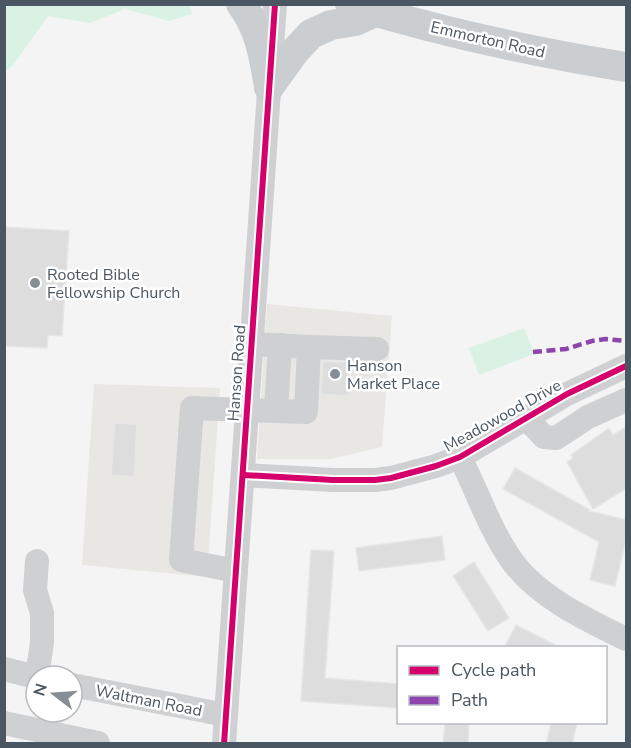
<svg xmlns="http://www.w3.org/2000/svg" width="631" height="748" font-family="'Nunito Sans',sans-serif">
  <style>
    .commercial { fill: #e8e7e3 }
    .green { fill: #d9f2e3 }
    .building { fill: #ddddde; stroke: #e5e6e7; stroke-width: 1.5 }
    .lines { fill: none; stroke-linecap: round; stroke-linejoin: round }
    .minor { stroke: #ced0d2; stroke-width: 24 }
    .major { stroke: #caced1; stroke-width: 30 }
    .quiet { stroke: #8e44ad; stroke-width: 4.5; stroke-dasharray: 9 4.5; stroke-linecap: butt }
    .cycleway-casing { stroke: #fff; stroke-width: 10 }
    .cycleway { stroke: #d6006c; stroke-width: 6 }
    .poi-dot { fill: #868d94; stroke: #fff; stroke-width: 2 }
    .labels { text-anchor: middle; stroke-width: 5; stroke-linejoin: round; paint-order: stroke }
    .street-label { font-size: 16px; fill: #4a5661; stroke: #fff }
    .poi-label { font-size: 16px; fill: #4a5661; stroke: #fff; text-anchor: start }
  </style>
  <rect width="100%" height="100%" fill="#f4f4f4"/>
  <g class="commercial">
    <polygon points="267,304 392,316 382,447 331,459 257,459"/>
    <polygon points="94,384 220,388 207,577 82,565"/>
  </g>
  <g class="green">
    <polygon points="5,4 190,5 192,14 169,21 125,9 90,23 48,16 13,65 5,72"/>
    <polygon points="524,328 534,354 479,375 469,348"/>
  </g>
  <g class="building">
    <polygon points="4,227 69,231 62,336 48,335 47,348 4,346"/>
    <polygon points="323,362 351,362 348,396 321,394"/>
    <polygon points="115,423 137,424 134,477 111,475"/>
    <polygon points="627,426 627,488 593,509 567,462 573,458 571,455 609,428 613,435"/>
    <polygon points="515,468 590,510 589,511 627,520 627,536 615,586 590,580 599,542 503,489"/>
    <polygon points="442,536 445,560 359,571 356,548"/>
    <polygon points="311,550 334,551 325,678 399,684 399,708 301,701"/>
    <polygon points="474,562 509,618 488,631 453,576"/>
    <polygon points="516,625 561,648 504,648"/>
    <polygon points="445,723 469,723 468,744 443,744"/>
    <polygon points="551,723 577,723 572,744 546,744"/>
  </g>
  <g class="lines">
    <g class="minor">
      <polyline points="309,347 377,349"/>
      <polyline points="276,410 280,345"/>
      <polyline points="527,419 544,437 556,438 588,417 626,400"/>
      <path d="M460,457C477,491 490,530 512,561C538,597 587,620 626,639"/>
      <polyline points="243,475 333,480 375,480 391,478 436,466 460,457 567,394 626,366"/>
      <polyline points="37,561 35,590 42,613 42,643 37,676"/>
      <polyline points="236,571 181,560 192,408 306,412 309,347 252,344"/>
      <polyline points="4,669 36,677"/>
      <polyline points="72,685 226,715"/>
      <polyline points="4,723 98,743"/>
      <polyline points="224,744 275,4"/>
    </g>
    <g class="major">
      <path d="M241,4C260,29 264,57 269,87"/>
      <path d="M350,4C440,32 533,52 626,67"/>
      <polyline points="269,87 295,51 311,34 331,25 355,21 375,12"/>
    </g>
    <polyline class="quiet" points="533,352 566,349 592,341 605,339 626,341"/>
    <g class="cycleway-casing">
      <g id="cycleway">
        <polyline points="243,475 333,480 375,480 391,478 436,466 460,457 567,394 626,366"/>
        <polyline points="224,744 275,4"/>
      </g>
    </g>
    <use href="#cycleway" class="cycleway"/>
  </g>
  <g class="poi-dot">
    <circle cx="35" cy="283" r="6"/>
    <circle cx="335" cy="374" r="6"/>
  </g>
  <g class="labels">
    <g class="street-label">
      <text transform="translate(488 39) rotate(13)" y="6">Emmorton Road</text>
      <text transform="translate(236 373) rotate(-86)" y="6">Hanson Road</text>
      <text transform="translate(502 415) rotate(-29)" y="6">Meadowood Drive</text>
      <text transform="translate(149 700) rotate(11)" y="6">Waltman Road</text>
    </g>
    <g class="poi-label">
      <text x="47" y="280">Rooted Bible<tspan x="47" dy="18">Fellowship Church</tspan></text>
      <text x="347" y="371">Hanson<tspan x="347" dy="18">Market Place</tspan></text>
    </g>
  </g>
  <rect width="631" height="748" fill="none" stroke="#4a5661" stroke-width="12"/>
  <rect x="397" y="646" width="210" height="78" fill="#ffffff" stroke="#b7bbc0" stroke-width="1.5"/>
  <rect x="409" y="666" width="30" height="9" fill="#d6006c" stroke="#b7bbc0" stroke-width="1.5"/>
  <text x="451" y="676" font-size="18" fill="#4a5661">Cycle path</text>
  <rect x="409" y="696" width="30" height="9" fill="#8e44ad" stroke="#b7bbc0" stroke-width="1.5"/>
  <text x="451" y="706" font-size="18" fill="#4a5661">Path</text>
  <g transform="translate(54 694) rotate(287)"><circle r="28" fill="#ffffff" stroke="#b7bbc0" stroke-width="1.5"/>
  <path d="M0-4.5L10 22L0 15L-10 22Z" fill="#868d94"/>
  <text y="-9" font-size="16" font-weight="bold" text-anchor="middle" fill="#4a5661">N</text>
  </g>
</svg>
